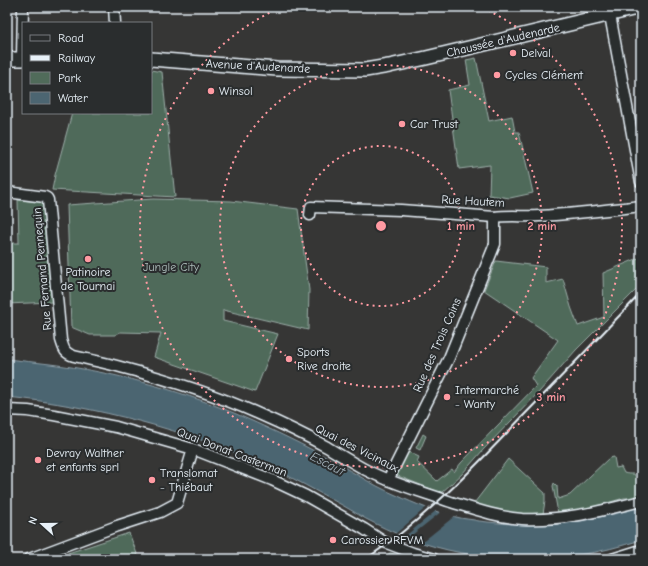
<svg xmlns="http://www.w3.org/2000/svg" width="648" height="566" font-family="'Comic Neue',sans-serif">
  <style>
    .green { fill: #506b5a; stroke: #9caea9 }
    .water { fill: #4c6571; stroke: #8a9da7 }
    .pier { fill: #363635 }
    .lines { fill: none; stroke-linecap: round; stroke-linejoin: round }
    .minor-casing { stroke: #e8f1f8; stroke-width: 13 }
    .major-casing { stroke: #e8f1f8; stroke-width: 16 }
    .minor { stroke: #2a2d2e; stroke-width: 10 }
    .major { stroke: #2a2d2e; stroke-width: 13 }
    .rail { stroke: #e8f1f8; stroke-width: 2 }
    .ring { fill: none; stroke: #ff9aa2; stroke-width: 2; stroke-dasharray: 2 4 }
    .poi-dot { fill: #ff9aa2; stroke: #2a2d2e; stroke-width: 1.5 }
    .labels { text-anchor: middle; stroke-width: 4; stroke-linejoin: round; paint-order: stroke }
    .street-label { font-size: 12px; fill: #e8f1f8; stroke: #2a2d2e }
    .poi-label { font-size: 12px; fill: #e8f1f8; stroke: #2a2d2e; text-anchor: start }
    .park-label { font-size: 12px; fill: #abbbb9; stroke: #2a2d2e }
    .water-label { font-size: 13px; font-style: italic; fill: #aab9c2; stroke: #2a2d2e }
    .centre { fill: #ff9aa2; stroke: #2a2d2e; stroke-width: 2 }
    .ring-label { font-size: 12px; text-anchor: middle; font-weight: bold; fill: #ff9aa2; stroke: #2a2d2e; stroke-width: 4; stroke-linejoin: round; paint-order: stroke }
  </style>
  <rect width="100%" height="100%" fill="#363635"/>
  <filter id="ink" filterUnits="userSpaceOnUse"><feTurbulence type="fractalNoise" baseFrequency=".025" numOctaves="2"/><feDisplacementMap in="SourceGraphic" scale="8" xChannelSelector="R" yChannelSelector="G"/><feConvolveMatrix kernelMatrix="1 2 1 2 8 2 1 2 1" color-interpolation-filters="sRGB"/></filter>
  <g filter="url(#ink)">
    <g class="green">
      <polygon points="476,58 489,121 512,116 515,132 519,132 533,193 510,198 489,195 490,165 459,169 448,90 470,85 466,60"/>
      <polygon points="151,70 162,72 175,197 52,190 55,175 72,113 151,113"/>
      <polygon points="153,199 231,201 298,209 309,290 308,330 223,310 223,321 278,334 255,392 154,357 161,333 120,332 115,335 90,335 71,327 67,205"/>
      <polygon points="18,200 45,202 52,302 7,304 7,243 19,243"/>
      <polygon points="641,257 641,285 576,350 540,391 483,450 462,474 441,493 398,476 396,469 406,451 419,457 417,462 437,481 452,469 454,472 461,463 536,386 531,378 558,340 484,290 496,261 546,267 546,283 563,279 571,307 578,326 604,317 603,273"/>
      <polygon points="423,434 426,436 420,450 416,448"/>
      <path d="M614,457L616,468L621,467L624,473C627,474 630,474 633,474C641,477 642,489 640,495L636,498H624L590,508L558,513L553,486L554,483L557,486L558,499L570,495L609,458Z"/>
      <polygon points="508,459 545,493 545,501 543,514 509,514 486,510 475,502"/>
      <polygon points="129,533 139,559 70,559 68,553"/>
      <polygon points="390,553 406,557 405,559 381,559"/>
    </g>
    <path class="water" d="M7,359C21,361 36,362 50,364C113,372 176,389 234,413C264,426 294,440 322,455C347,468 370,484 396,495C415,504 435,512 456,517C463,519 471,519 479,521C511,525 544,526 576,522C598,518 619,512 641,506V540C621,546 600,552 579,555C511,566 436,555 374,523C363,518 353,511 342,505C318,492 293,478 268,466C185,430 97,406 7,397Z"/>
    <g class="pier">
      <polygon points="428,506 438,509 403,538 394,535"/>
      <polygon points="442,511 456,515 420,544 407,539"/>
    </g>
    <g class="lines">
      <g class="minor-casing">
        <g id="minor">
          <polyline points="114,7 115,23"/>
          <polyline points="610,15 641,182"/>
          <polyline points="22,59 23,7"/>
          <path d="M7,192L45,197L47,198L48,200L61,340C64,349 64,353 74,356C91,360 108,363 124,368C170,380 216,395 259,414C282,424 305,435 327,447C340,455 353,463 366,470C393,484 423,492 451,502C474,509 497,517 522,519C562,521 602,511 641,501"/>
          <path d="M310,215L311,207L401,210L495,217C510,215 524,217 539,216C573,214 607,210 641,206"/>
          <polyline points="7,410 28,411 54,415 116,427 193,449 272,480 306,496 364,529 384,542 413,553 434,559"/>
          <polyline points="388,480 449,358 495,244 495,217"/>
          <polyline points="29,559 117,526 160,512 177,503 193,449"/>
          <polyline points="612,559 641,550"/>
        </g>
      </g>
      <g class="major-casing">
        <g id="major">
          <polyline points="7,59 23,59"/>
          <polyline points="151,59 277,69 365,70 389,66 426,58 641,7"/>
        </g>
      </g>
      <use href="#minor" class="minor"/>
      <use href="#major" class="major"/>
      <path class="rail" d="M366,559C425,519 474,468 523,416C563,375 602,334 641,293"/>
    </g>
  </g>
  <g class="ring">
    <circle cx="381" cy="226" r="80"/>
    <circle cx="381" cy="226" r="161"/>
    <path d="M483 8A241 241 0 1 1 279 8"/>
  </g>
  <g class="poi-dot">
    <circle cx="513" cy="53" r="4"/>
    <circle cx="497" cy="75" r="4"/>
    <circle cx="211" cy="91" r="4"/>
    <circle cx="402" cy="124" r="4"/>
    <circle cx="88" cy="259" r="4"/>
    <circle cx="289" cy="359" r="4"/>
    <circle cx="447" cy="397" r="4"/>
    <circle cx="38" cy="460" r="4"/>
    <circle cx="152" cy="480" r="4"/>
    <circle cx="333" cy="540" r="4"/>
  </g>
  <g class="labels">
    <g class="street-label">
      <text transform="translate(503 40) rotate(-13)" y="4">Chaussée d'Audenarde</text>
      <text transform="translate(258 66) rotate(3)" y="4">Avenue d'Audenarde</text>
      <text transform="translate(473 201) rotate(3)" y="4">Rue Hautem</text>
      <text transform="translate(42 269) rotate(-95)" y="4">Rue Fernand Pennequin</text>
      <text transform="translate(437 345) rotate(-66)" y="4">Rue des Trois Coins</text>
      <text transform="translate(357 448) rotate(27)" y="4">Quai des Vicinaux</text>
      <text transform="translate(232 452) rotate(21)" y="4">Quai Donat Casterman</text>
    </g>
    <g class="poi-label">
      <text x="521" y="57">Delval</text>
      <text x="505" y="79">Cycles Clément</text>
      <text x="219" y="95">Winsol</text>
      <text x="410" y="128">Car Trust</text>
      <text x="88" y="276" text-anchor="middle">Patinoire<tspan x="88" dy="14">de Tournai</tspan></text>
      <text x="297" y="356">Sports<tspan x="297" dy="14">Rive droite</tspan></text>
      <text x="455" y="394">Intermarché<tspan x="455" dy="14">- Wanty</tspan></text>
      <text x="46" y="457">Devray Walther<tspan x="46" dy="14">et enfants sprl</tspan></text>
      <text x="160" y="477">Translomat<tspan x="160" dy="14">- Thiébaut</tspan></text>
      <text x="341" y="544">Carossier RFVM</text>
    </g>
    <g class="park-label">
      <text x="171" y="271">Jungle City</text>
    </g>
    <g class="water-label">
      <text transform="translate(328 463) rotate(27)" y="5">Escaut</text>
    </g>
  </g>
  <circle cx="381" cy="226" r="6" class="centre"/>
  <g class="ring-label">
    <text x="461" y="230">1 min</text>
    <text x="542" y="230">2 min</text>
    <text x="551" y="401">3 min</text>
  </g>
  <rect width="648" height="566" fill="none" stroke="#2a2d2e" stroke-width="24"/>
  <rect x="12" y="12" width="624" height="542" fill="none" stroke="#e8f1f8" stroke-width="1.5" filter="url(#ink)"/>
  <rect x="22" y="22" width="130" height="92" fill="#2a2d2e" stroke="#767b7f"/>
  <rect x="30" y="35" width="20" height="6" fill="#2a2d2e" stroke="#767b7f"/>
  <text x="58" y="42" font-size="12" fill="#e8f1f8">Road</text>
  <rect x="30" y="55" width="20" height="6" fill="#e8f1f8" stroke="#767b7f"/>
  <text x="58" y="62" font-size="12" fill="#e8f1f8">Railway</text>
  <rect x="30" y="72" width="20" height="12" fill="#506b5a" stroke="#767b7f"/>
  <text x="58" y="82" font-size="12" fill="#e8f1f8">Park</text>
  <rect x="30" y="92" width="20" height="12" fill="#4c6571" stroke="#767b7f"/>
  <text x="58" y="102" font-size="12" fill="#e8f1f8">Water</text>
  <g transform="translate(42 524) rotate(291)" stroke="#2a2d2e" stroke-width="3" paint-order="stroke">
  <path d="M0-3L7 15L0 10L-7 15Z" fill="#e8f1f8"/>
  <text y="-6" font-size="11" font-weight="bold" text-anchor="middle" fill="#e8f1f8">N</text>
  </g>
</svg>
